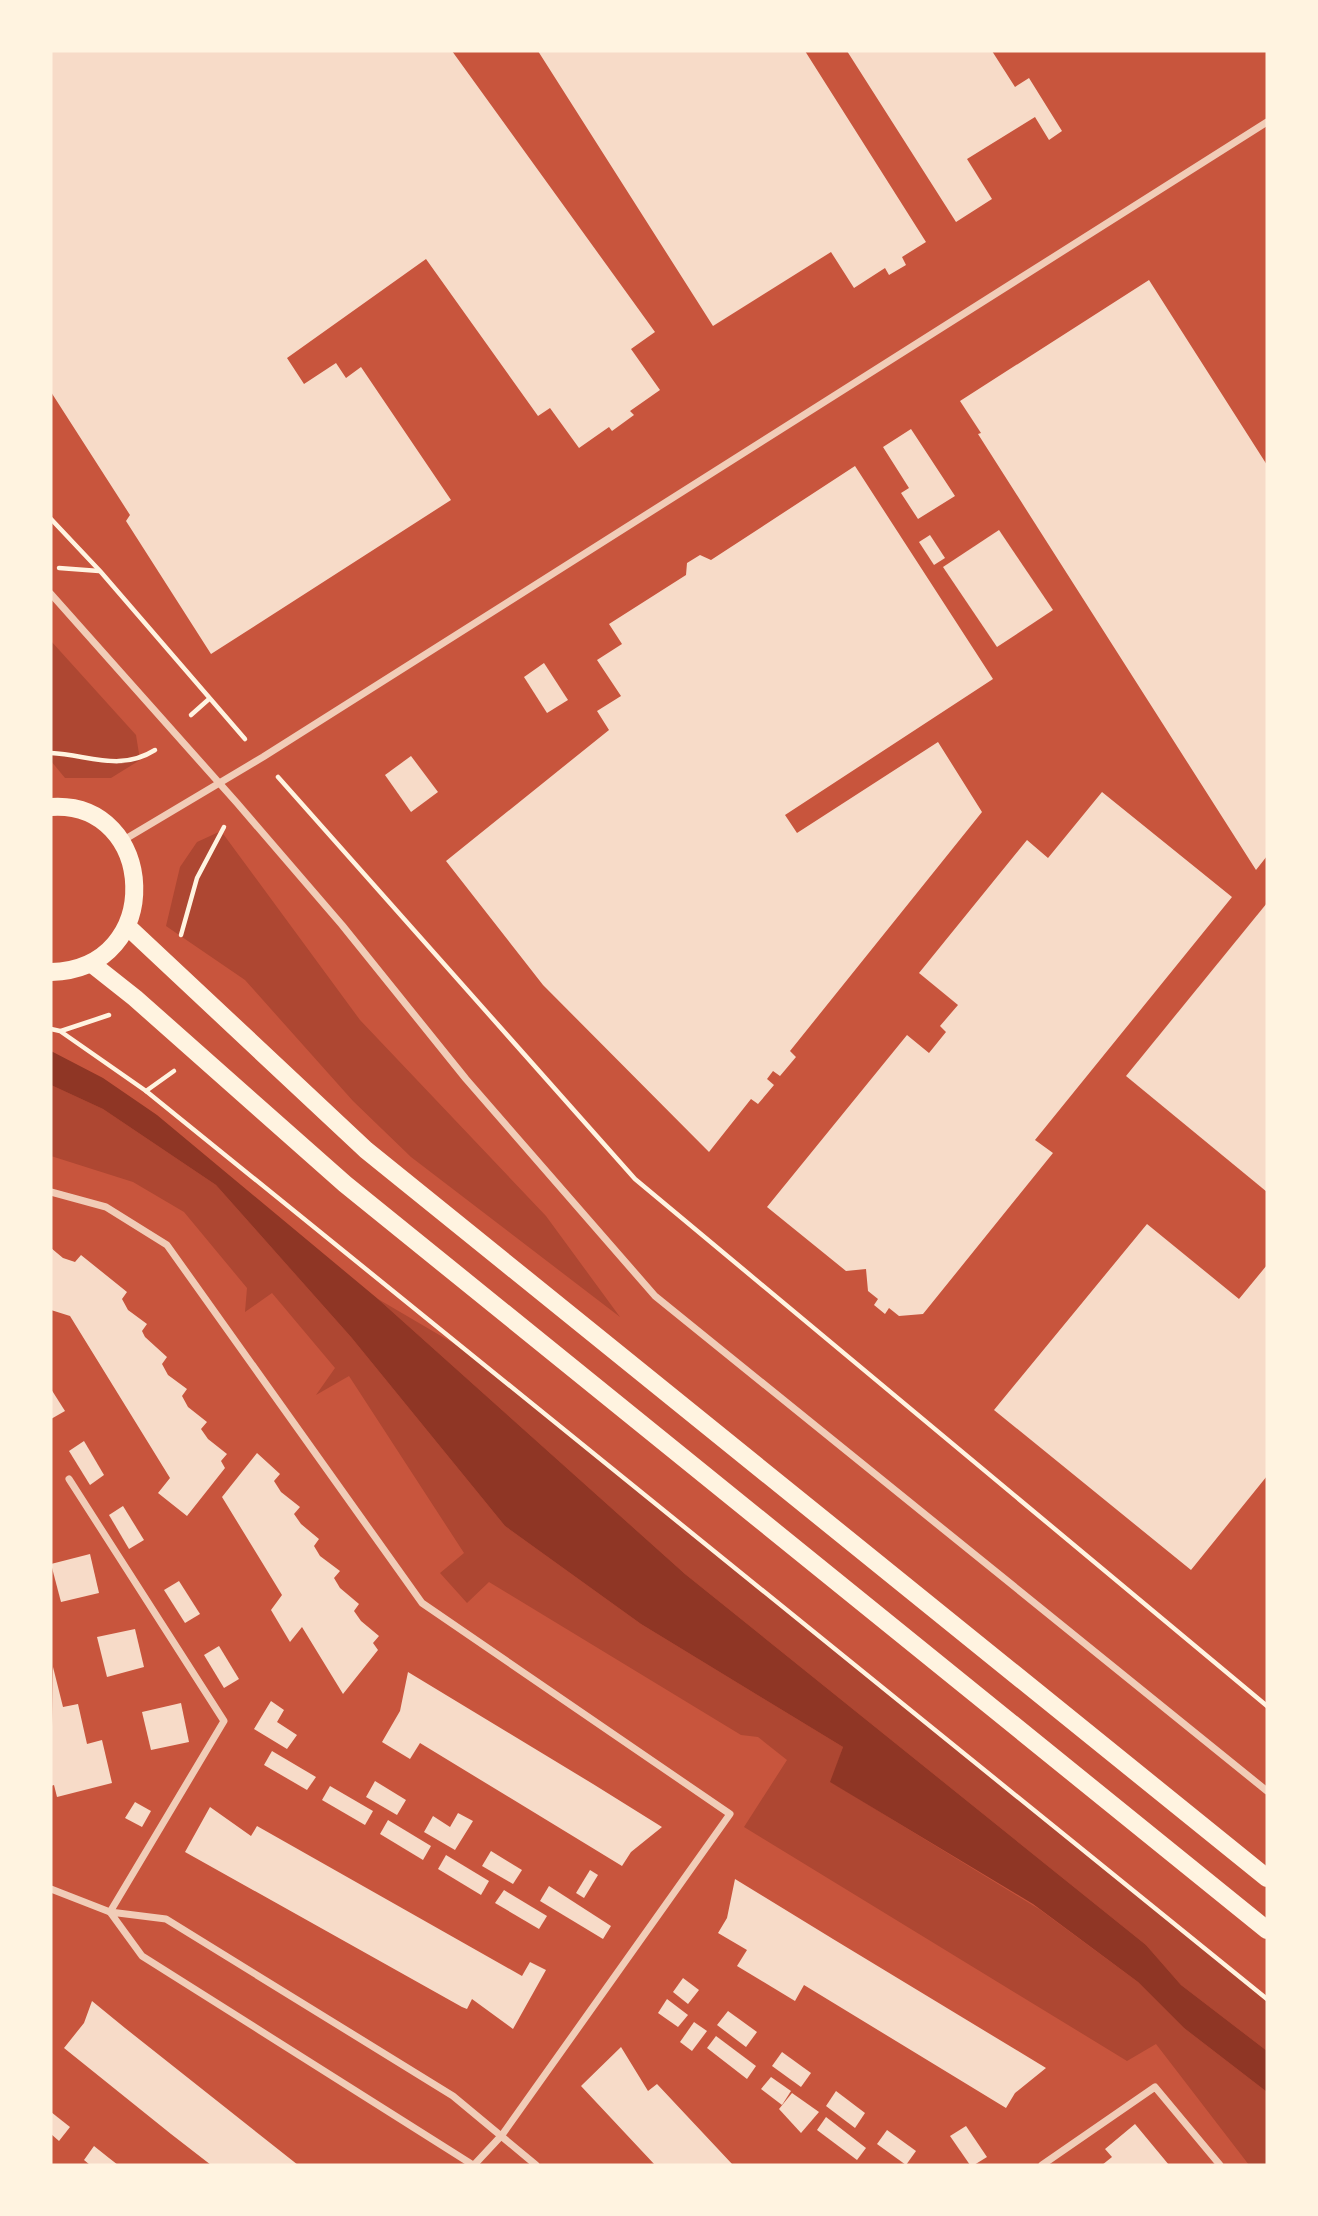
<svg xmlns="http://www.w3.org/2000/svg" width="1318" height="2216" font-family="'Titillium Web',sans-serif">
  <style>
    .green { fill: #ae4732 }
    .water { fill: #8f3625 }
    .building { fill: #f7dbc8 }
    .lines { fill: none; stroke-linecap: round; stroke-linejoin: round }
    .path { stroke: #fff3e0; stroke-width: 4.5 }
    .minor { stroke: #f1ccb7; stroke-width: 7 }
    .primary { stroke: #fff3e0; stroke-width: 18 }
  </style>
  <rect width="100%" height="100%" fill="#c8553d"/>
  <g class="green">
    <polygon points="51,641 136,735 140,760 111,778 65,778 51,761"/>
    <polygon points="221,831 360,1020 546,1216 620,1317 411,1157 353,1101 245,980 166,926 180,867 197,842"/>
    <polygon points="51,1085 103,1109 216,1185 351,1337 505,1526 641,1624 843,1747 831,1782 1039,1909 1138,1982 1184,2028 1267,2092 1267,2165 1249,2165 1156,2044 1127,2061 744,1827 787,1760 758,1737 741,1735 489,1582 467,1603 440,1573 464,1553 349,1376 316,1395 335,1368 272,1293 245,1312 247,1288 184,1212 133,1182 51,1156"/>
    <polygon points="378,1299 453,1343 519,1390 1267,1999 1267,2051 1181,1985 1146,1945 685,1574"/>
  </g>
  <polygon class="water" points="51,1051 103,1078 157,1115 378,1299 685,1574 1146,1945 1181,1985 1267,2051 1267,2092 1184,2028 1138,1982 1033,1904 830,1782 843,1747 641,1624 505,1526 351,1337 216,1185 103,1109 51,1085"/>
  <g class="building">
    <polygon points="51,51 452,51 655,332 631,349 660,390 630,411 634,415 612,431 609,427 579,448 550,408 538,416 426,259 287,358 304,384 336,363 346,378 361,367 451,500 211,654 126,521 130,515 51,392"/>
    <polygon points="538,51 805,51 926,242 902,257 906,265 889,275 885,268 854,288 831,252 713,326"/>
    <polygon points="847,51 992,51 1015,87 1029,78 1062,131 1049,140 1035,117 967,159 992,199 956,222"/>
    <polygon points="1149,280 1267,465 1267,856 1256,870 978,434 981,433 960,401"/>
    <polygon points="911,429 955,496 918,519 901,493 909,488 883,447"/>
    <polygon points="855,466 993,679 785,815 797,833 938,742 982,812 790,1051 796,1057 780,1076 773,1071 767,1079 774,1085 758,1104 751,1099 709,1152 543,985 446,861 609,730 597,711 621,696 597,660 622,644 609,624 686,575 687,563 700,555 711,560"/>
    <polygon points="999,530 1053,610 997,647 943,567"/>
    <polygon points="930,535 945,558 934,565 919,542"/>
    <polygon points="544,663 568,700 547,713 524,677"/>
    <polygon points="411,756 438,792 411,812 385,775"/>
    <polygon points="1102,792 1232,897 1035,1140 1053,1153 923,1314 899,1316 889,1308 885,1314 874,1305 878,1299 868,1291 866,1269 846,1271 767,1207 907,1035 929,1053 946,1032 940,1026 958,1005 919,973 1027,840 1048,858"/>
    <polygon points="1267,903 1267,1192 1126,1076"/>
    <polygon points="1147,1224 1239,1299 1267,1265 1267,1476 1191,1570 994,1410"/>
    <polygon points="51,1248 63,1258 75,1262 81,1255 127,1292 122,1299 128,1310 147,1324 142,1331 145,1337 167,1357 162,1364 168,1375 187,1389 182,1396 188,1407 207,1422 201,1429 208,1439 227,1454 221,1461 225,1468 187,1516 158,1493 170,1478 70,1316 51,1310"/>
    <polygon points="51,1389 65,1411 51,1419"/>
    <polygon points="84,1441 104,1475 90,1485 69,1451"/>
    <polygon points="257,1453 280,1474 274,1481 281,1492 300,1507 294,1514 301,1524 319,1539 314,1546 320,1556 340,1571 334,1578 340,1588 359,1604 354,1611 361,1621 379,1636 373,1643 378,1650 343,1694 302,1627 290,1642 271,1610 282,1595 222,1497"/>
    <polygon points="123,1506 144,1540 129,1549 109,1515"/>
    <polygon points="90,1554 99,1593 61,1602 51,1564"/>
    <polygon points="179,1581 200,1614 185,1623 164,1590"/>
    <polygon points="135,1629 144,1667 107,1677 97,1637"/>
    <polygon points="219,1646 239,1679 224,1688 204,1655"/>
    <polygon points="53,1667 63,1707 78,1704 87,1744 102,1740 112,1783 57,1797 54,1785 51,1786"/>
    <polygon points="408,1672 593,1784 662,1827 631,1852 622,1866 420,1743 410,1759 382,1742 400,1711"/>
    <polygon points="271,1701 284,1710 277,1722 297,1735 287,1749 254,1729"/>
    <polygon points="181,1703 189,1742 151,1750 142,1712"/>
    <polygon points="272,1751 316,1777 307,1790 264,1765"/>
    <polygon points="375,1781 406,1800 397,1815 366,1797"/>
    <polygon points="330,1786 373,1811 365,1825 322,1800"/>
    <polygon points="135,1802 151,1811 142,1827 125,1818"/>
    <polygon points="210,1807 251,1836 257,1826 522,1976 530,1962 546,1970 513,2029 472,1999 467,2009 462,2007 185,1852"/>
    <polygon points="458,1813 473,1821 455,1850 424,1832 433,1816 450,1827"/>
    <polygon points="388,1820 431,1846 423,1860 380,1834"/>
    <polygon points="491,1851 522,1870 513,1884 482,1866"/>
    <polygon points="446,1855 489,1881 481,1895 438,1869"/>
    <polygon points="590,1870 598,1875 584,1898 576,1893"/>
    <polygon points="735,1879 833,1939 1046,2068 1015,2093 1006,2108 804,1985 795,2001 737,1966 747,1950 718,1933 727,1918"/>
    <polygon points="549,1886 611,1926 603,1939 540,1901"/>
    <polygon points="504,1890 547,1916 539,1929 495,1903"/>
    <polygon points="683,1978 699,1990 688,2004 673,1992"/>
    <polygon points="667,1999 688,2015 678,2027 658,2013"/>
    <polygon points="92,2001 125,2028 298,2165 211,2165 171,2134 64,2048 84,2023"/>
    <polygon points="728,2011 757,2032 746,2047 717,2025"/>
    <polygon points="694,2022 707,2031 692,2051 680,2042"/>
    <polygon points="716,2036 756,2066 747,2079 707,2048"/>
    <polygon points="621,2047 648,2091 657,2084 733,2165 655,2165 581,2086"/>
    <polygon points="782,2052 811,2073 801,2087 772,2066"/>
    <polygon points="771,2077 791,2091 782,2105 761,2089"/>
    <polygon points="836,2091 865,2113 855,2128 826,2106"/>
    <polygon points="792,2093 819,2112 801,2133 779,2109"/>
    <polygon points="51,2112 70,2127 59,2141 51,2134"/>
    <polygon points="826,2117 866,2148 857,2160 817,2130"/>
    <polygon points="1135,2124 1169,2165 1102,2165 1112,2157 1105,2149"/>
    <polygon points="966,2126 987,2157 974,2165 970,2165 950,2136"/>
    <polygon points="887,2130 916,2151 906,2165 877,2144"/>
    <polygon points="94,2146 109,2158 118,2165 90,2165 84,2160"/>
  </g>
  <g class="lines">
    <g class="path">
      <polyline points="51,519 100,571 245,739"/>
      <polyline points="59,568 99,571"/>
      <polyline points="191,715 209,699"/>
      <path d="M51,753C89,755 120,772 155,750"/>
      <polyline points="278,777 635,1179 1267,1706"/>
      <polyline points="181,935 197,878 224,827"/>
      <polyline points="51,1029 60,1031 146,1091 1267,1999"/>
      <polyline points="61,1031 109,1015"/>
      <polyline points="146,1091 174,1071"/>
    </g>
    <g class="minor">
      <polyline points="51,594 237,803 342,925 466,1079 655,1296 1267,1791"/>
      <polyline points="122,841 263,757 1267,122"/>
      <polyline points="51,1192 106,1207 167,1245 422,1603 730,1814 502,2135 474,2165"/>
      <polyline points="51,1889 110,1912 224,1721 69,1479"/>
      <polyline points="473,2165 142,1956 110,1912 166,1919 453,2096 536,2165"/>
      <polyline points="1042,2165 1155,2087 1220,2165"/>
    </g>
    <g class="primary">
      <path d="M51,807C157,800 167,969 51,972"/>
      <polyline points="128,927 366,1150 1267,1878"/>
      <polyline points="92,964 135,998 345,1184 1267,1930"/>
    </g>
  </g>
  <rect width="1318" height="2216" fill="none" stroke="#fff3e0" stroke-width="105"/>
</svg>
